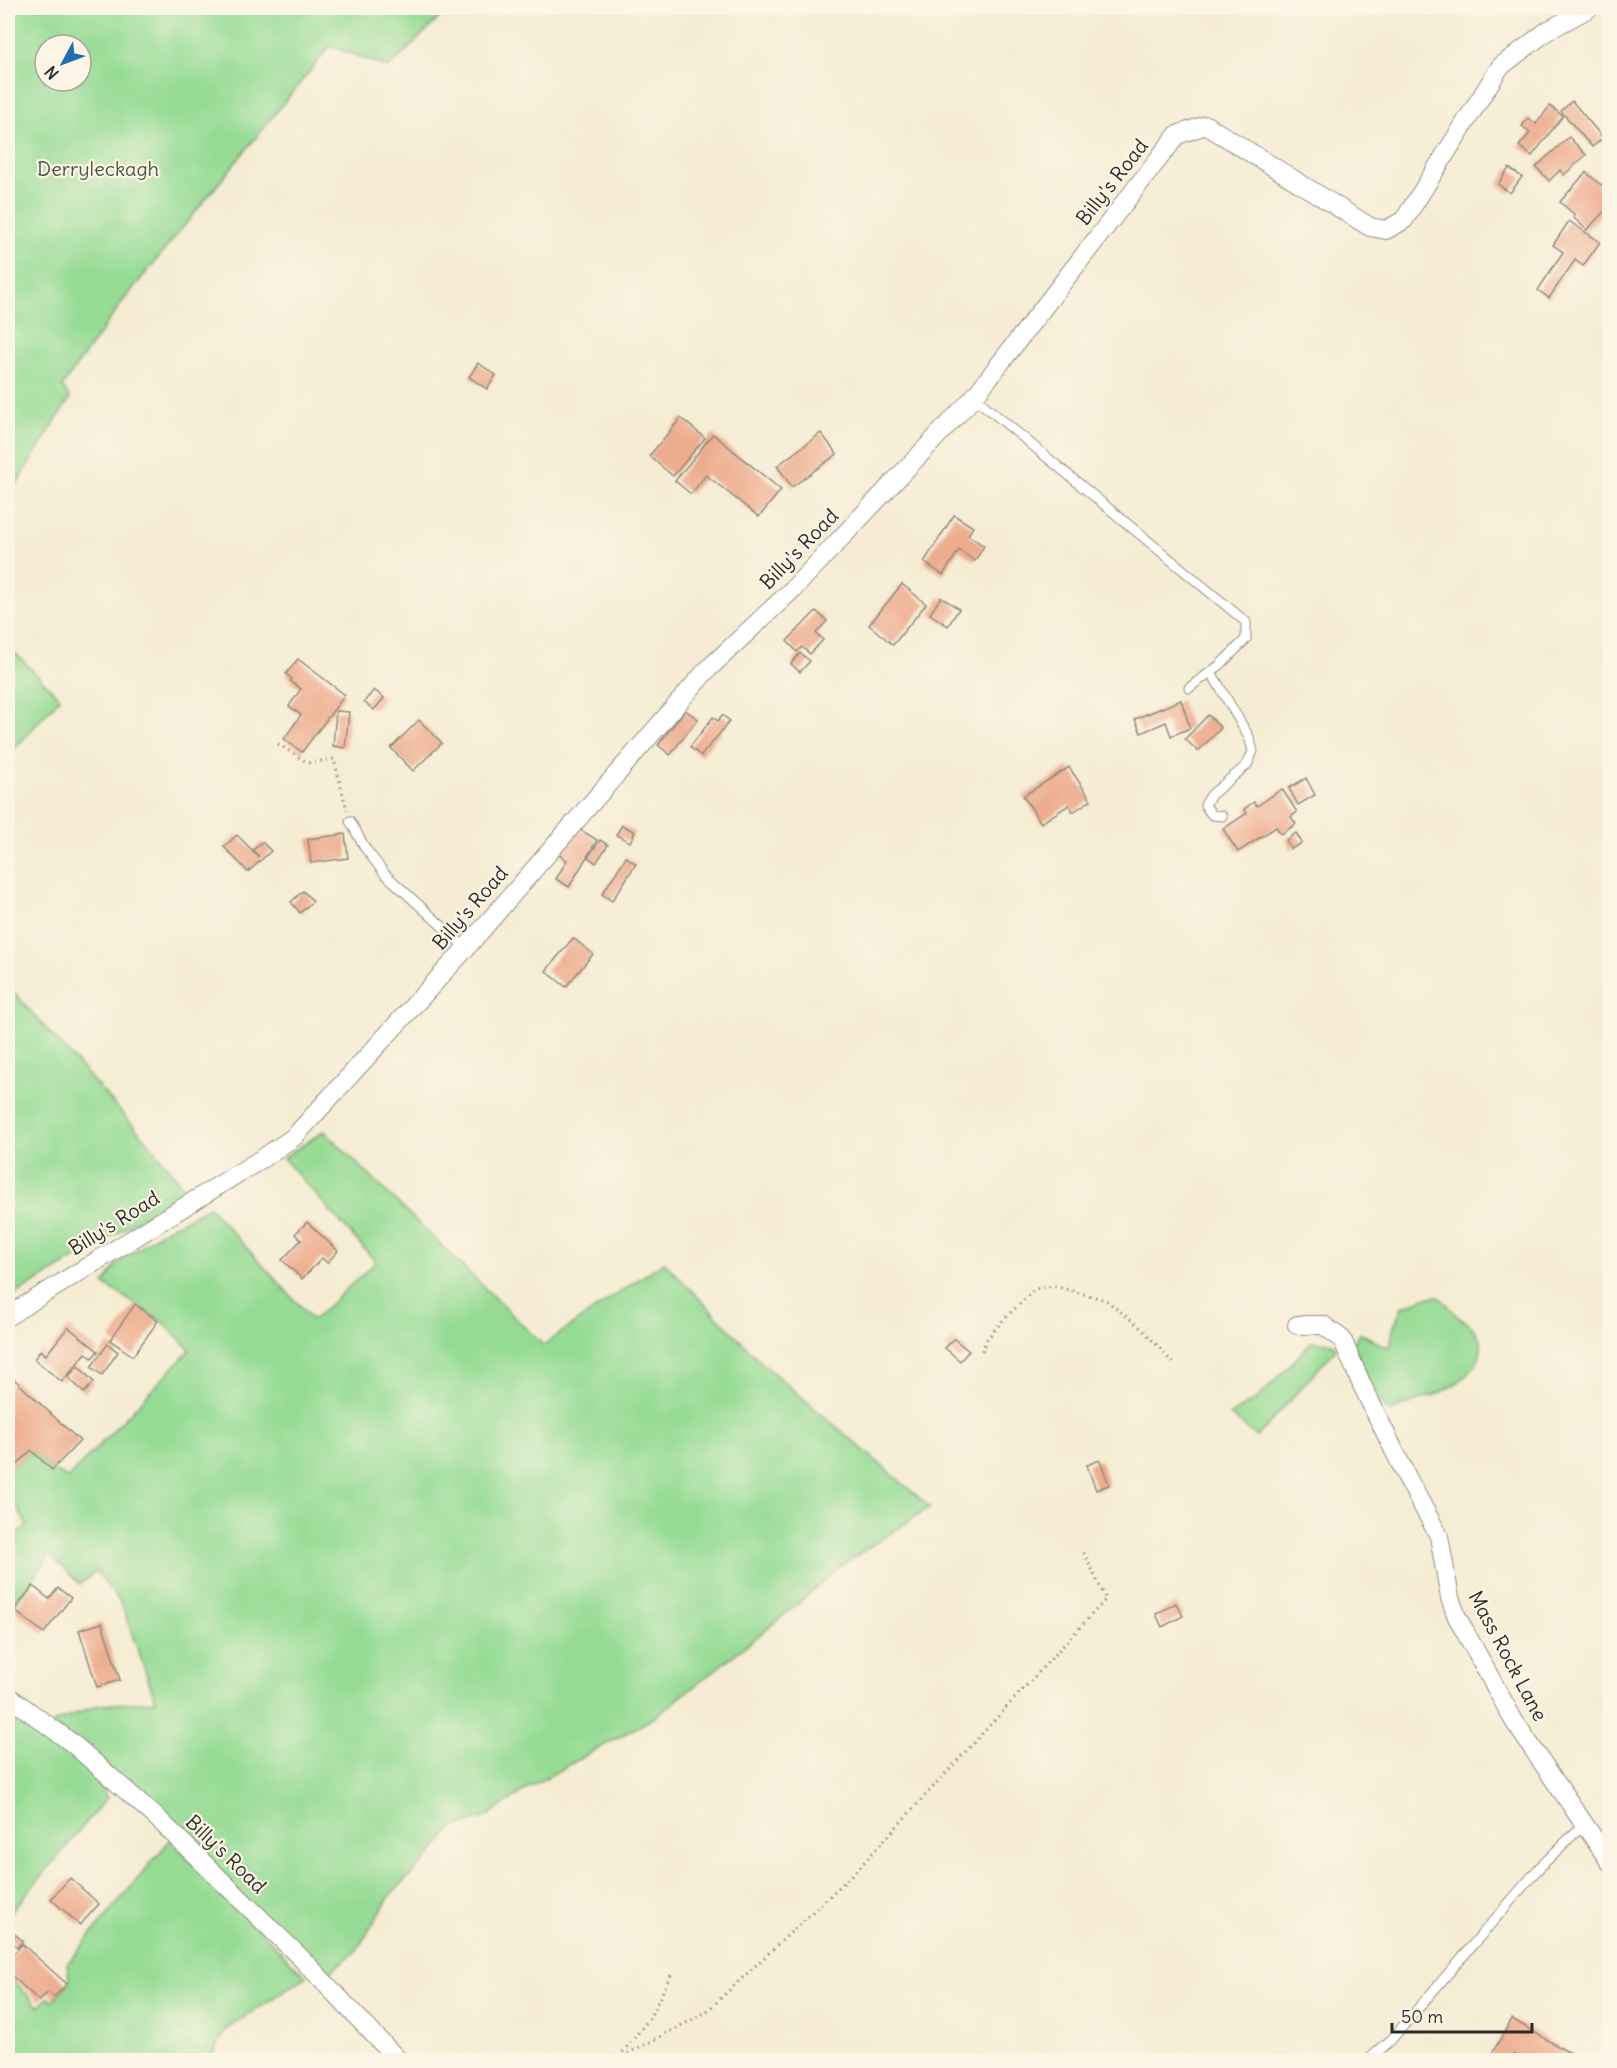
<svg xmlns="http://www.w3.org/2000/svg" width="1617" height="2068" font-family="Delius,sans-serif">
  <style>
    .green { fill: #96db95; stroke: #608360; stroke-width: 1.5; fill-rule: evenodd }
    .building { fill: #edac8e }
    .lines { fill: none; stroke-linecap: round; stroke-linejoin: round }
    .service-casing { stroke: #908c7f; stroke-width: 11 }
    .minor-casing { stroke: #908c7f; stroke-width: 20 }
    .path { stroke: #908c7f; stroke-width: 3; stroke-dasharray: 1.5 4.5; stroke-linecap: butt }
    .service { stroke: #fff; stroke-width: 9 }
    .minor { stroke: #fff; stroke-width: 18 }
    .labels { text-anchor: middle; stroke-width: 4.5; stroke-linejoin: round; paint-order: stroke }
    .park-label { font-size: 20px; fill: #465746; stroke: #fcf5e5 }
    .street-label { font-size: 20px; fill: #2b2b2b; stroke: #fcf5e5 }
  </style>
  <rect width="100%" height="100%" fill="#fcf5e5"/>
  <filter id="ink" filterUnits="userSpaceOnUse"><feTurbulence type="fractalNoise" baseFrequency=".0167" numOctaves="2"/><feDisplacementMap in="SourceGraphic" scale="12" xChannelSelector="R" yChannelSelector="G"/><feConvolveMatrix kernelMatrix="1 2 1 2 8 2 1 2 1" color-interpolation-filters="sRGB"/></filter>
  <filter id="wash" filterUnits="userSpaceOnUse"><feTurbulence type="fractalNoise" baseFrequency=".008" numOctaves="4" result="noise"/><feDisplacementMap in="SourceGraphic" scale="24" xChannelSelector="R" yChannelSelector="G"/><feGaussianBlur stdDeviation="1.35" result="paint"/><feColorMatrix in="noise" values="0 0 0 0 0 0 0 0 0 0 0 0 0 0 0 0 0 1.4 0 .05"/><feComposite in="paint" operator="in"/></filter>
  <g filter="url(#wash)">
    <rect width="100%" height="100%" fill="#f5ecd3"/>
    <g class="green">
      <path d="M8,8H449L389,68L330,46L123,301L62,386L70,398L8,497ZM45,45H81V81H45Z"/>
      <polygon points="8,646 60,698 8,756"/>
      <polygon points="8,986 155,1150 186,1191 8,1299"/>
      <polygon points="324,1131 543,1345 664,1262 763,1364 930,1507 839,1567 798,1604 655,1717 529,1787 486,1817 453,1828 429,1857 391,1894 357,1950 326,1975 53,1723 99,1705 156,1701 121,1603 96,1571 80,1584 50,1555 8,1614 8,1540 27,1526 8,1490 8,1457 16,1465 31,1450 52,1470 68,1478 190,1350 163,1322 104,1284 117,1264 160,1233 209,1207 313,1320 376,1262 283,1158"/>
      <path d="M1438,1296C1446,1302 1451,1309 1457,1316C1461,1320 1468,1322 1472,1327C1498,1356 1460,1385 1435,1395C1420,1400 1406,1403 1392,1411L1384,1409L1379,1397H1373L1353,1343L1360,1334C1373,1337 1376,1345 1390,1347L1393,1329L1402,1307L1424,1298Z"/>
      <polygon points="1312,1342 1332,1343 1336,1349 1257,1437 1230,1415 1254,1401 1263,1393"/>
      <polygon points="8,1703 94,1770 107,1798 8,1916"/>
      <polygon points="170,1840 306,1977 225,2030 211,2060 8,2060 8,1975 39,2007 48,1997 52,2001 70,1982 67,1964"/>
    </g>
    <g id="blocks">
      <g class="building">
        <polygon points="1572,101 1603,138 1592,147 1561,111"/>
        <polygon points="1550,106 1563,116 1532,156 1519,146 1530,133 1522,126 1528,118 1536,124"/>
        <polygon points="1569,137 1586,155 1564,175 1560,170 1549,181 1536,167"/>
        <polygon points="1509,168 1522,177 1510,193 1498,184"/>
        <polygon points="1586,172 1601,185 1610,175 1610,205 1587,230 1573,217 1575,215 1560,202"/>
        <polygon points="1569,221 1600,242 1583,266 1575,260 1549,298 1538,290 1563,252 1553,245"/>
        <polygon points="478,363 496,375 487,389 469,377"/>
        <polygon points="681,418 705,438 673,476 649,456"/>
        <polygon points="821,433 837,454 792,487 777,466"/>
        <polygon points="713,434 781,490 759,517 706,475 691,494 675,481"/>
        <polygon points="954,515 973,527 968,535 984,546 975,561 959,550 943,575 924,562"/>
        <polygon points="902,584 926,604 893,645 869,625"/>
        <polygon points="941,597 959,609 948,626 930,614"/>
        <polygon points="816,611 827,621 816,633 823,640 810,654 802,647 797,652 787,641"/>
        <polygon points="800,653 810,661 800,672 791,664"/>
        <polygon points="298,659 345,695 302,752 284,739 301,715 289,706 301,689 290,681 292,679 286,674"/>
        <polygon points="374,690 384,698 374,710 364,702"/>
        <polygon points="1181,700 1190,728 1171,736 1166,722 1141,733 1135,719"/>
        <polygon points="685,710 698,719 670,755 658,745"/>
        <polygon points="336,711 349,712 345,748 333,746"/>
        <polygon points="722,715 730,721 701,756 690,747 713,717 718,721"/>
        <polygon points="1208,715 1221,728 1198,751 1185,739"/>
        <polygon points="419,720 442,743 413,771 391,748"/>
        <polygon points="1069,767 1091,800 1073,812 1069,805 1041,823 1023,796"/>
        <polygon points="1306,778 1315,795 1298,805 1289,788"/>
        <polygon points="1282,789 1297,812 1291,817 1296,824 1281,834 1276,827 1238,852 1223,829 1247,813 1244,809 1254,802 1257,806"/>
        <polygon points="622,825 635,832 630,842 616,835"/>
        <polygon points="579,829 597,840 569,887 556,879 567,860 559,855"/>
        <polygon points="1296,833 1302,843 1291,849 1286,840"/>
        <polygon points="345,834 348,858 311,863 308,839"/>
        <polygon points="237,835 259,857 253,850 262,842 271,851 248,872 224,847"/>
        <polygon points="600,840 608,845 596,863 588,857"/>
        <polygon points="626,857 636,864 612,901 602,894"/>
        <polygon points="303,891 313,901 300,913 291,902"/>
        <polygon points="573,938 593,954 566,987 546,971"/>
        <polygon points="307,1222 338,1251 327,1263 322,1258 302,1279 282,1260 301,1240 295,1234"/>
        <polygon points="135,1304 158,1321 133,1356 110,1340"/>
        <polygon points="68,1327 98,1351 92,1358 86,1353 62,1382 34,1359 41,1350 46,1355"/>
        <polygon points="954,1339 969,1351 960,1361 945,1348"/>
        <polygon points="108,1344 118,1352 102,1375 91,1367"/>
        <polygon points="78,1366 94,1382 84,1393 68,1377"/>
        <polygon points="15,1380 80,1441 52,1470 31,1450 16,1466 8,1457 8,1389"/>
        <polygon points="1100,1460 1109,1485 1096,1490 1087,1465"/>
        <polygon points="33,1586 49,1599 58,1588 71,1598 44,1633 14,1610"/>
        <polygon points="1176,1603 1183,1616 1162,1627 1156,1614"/>
        <polygon points="102,1623 120,1680 97,1687 79,1630"/>
        <polygon points="70,1878 99,1904 80,1925 51,1899"/>
        <polygon points="9,1929 23,1941 17,1947 8,1938"/>
        <polygon points="22,1944 67,1984 54,1997 48,1992 39,2001 8,1972 8,1961"/>
        <polygon points="1512,2019 1573,2055 1570,2060 1525,2060 1514,2054 1510,2060 1488,2060"/>
      </g>
    </g>
  </g>
  <g filter="url(#ink)">
    <use href="#blocks" fill-opacity="0" stroke="#908c7f" stroke-width="1.5"/>
    <g class="lines">
      <g class="service-casing">
        <g id="service">
          <polyline points="974,397 1246,622 1246,639 1220,665 1189,688"/>
          <polyline points="1211,672 1249,737 1253,751 1247,765 1211,795 1205,805 1212,815 1222,816"/>
          <polyline points="350,821 365,848 385,874 466,948"/>
          <polyline points="1368,2060 1391,2040 1538,1869 1585,1823"/>
        </g>
      </g>
      <g class="minor-casing">
        <g id="minor">
          <polyline points="8,1316 263,1158 294,1137 466,948 705,672 794,588 974,397 1177,135 1206,125 1370,227 1386,230 1404,220 1500,67 1547,31 1589,8"/>
          <polyline points="1297,1325 1323,1325 1342,1339 1362,1385 1410,1483 1439,1536 1450,1598 1457,1617 1514,1721 1610,1862"/>
          <polyline points="8,1696 72,1743 155,1816 301,1958 398,2060"/>
        </g>
      </g>
      <g class="path">
        <polyline points="278,744 308,763 334,759 347,810"/>
        <polyline points="982,1351 987,1339 1005,1318 1035,1289 1054,1286 1106,1300 1142,1329 1174,1364"/>
        <polyline points="619,2057 649,2019 671,1975"/>
        <polyline points="617,2059 705,2013 854,1873 1106,1599 1082,1549"/>
      </g>
      <use href="#service" class="service"/>
      <use href="#minor" class="minor"/>
    </g>
  </g>
  <g class="labels">
    <g class="park-label">
      <text x="98" y="176">Derryleckagh</text>
    </g>
    <g class="street-label">
      <text transform="translate(1112 182) rotate(-52)" y="7">Billy's Road</text>
      <text transform="translate(799 549) rotate(-46)" y="7">Billy's Road</text>
      <text transform="translate(470 908) rotate(-49)" y="7">Billy's Road</text>
      <text transform="translate(114 1223) rotate(-32)" y="7">Billy's Road</text>
      <text transform="translate(1508 1656) rotate(62)" y="7">Mass Rock Lane</text>
      <text transform="translate(226 1854) rotate(44)" y="7">Billy's Road</text>
    </g>
  </g>
  <rect width="1617" height="2068" fill="none" stroke="#fcf5e5" stroke-width="30"/>
  <g transform="translate(63 63) rotate(229)"><circle r="28" fill="#fcf5e5" stroke="#a8a49b" stroke-width="1.5"/>
  <path d="M0-4.5L10 22L0 15L-10 22Z" fill="#1f6fb2"/>
  <text y="-9" font-size="16" font-weight="bold" text-anchor="middle" fill="#2b2b2b">N</text>
  </g>
  <path d="M1392 2023v9h140v-9" fill="none" stroke="#2b2b2b" stroke-width="3"/>
  <text x="1401" y="2023" font-size="18" fill="#2b2b2b" stroke="#fcf5e5" stroke-width="4.5" paint-order="stroke">50 m</text>
</svg>
